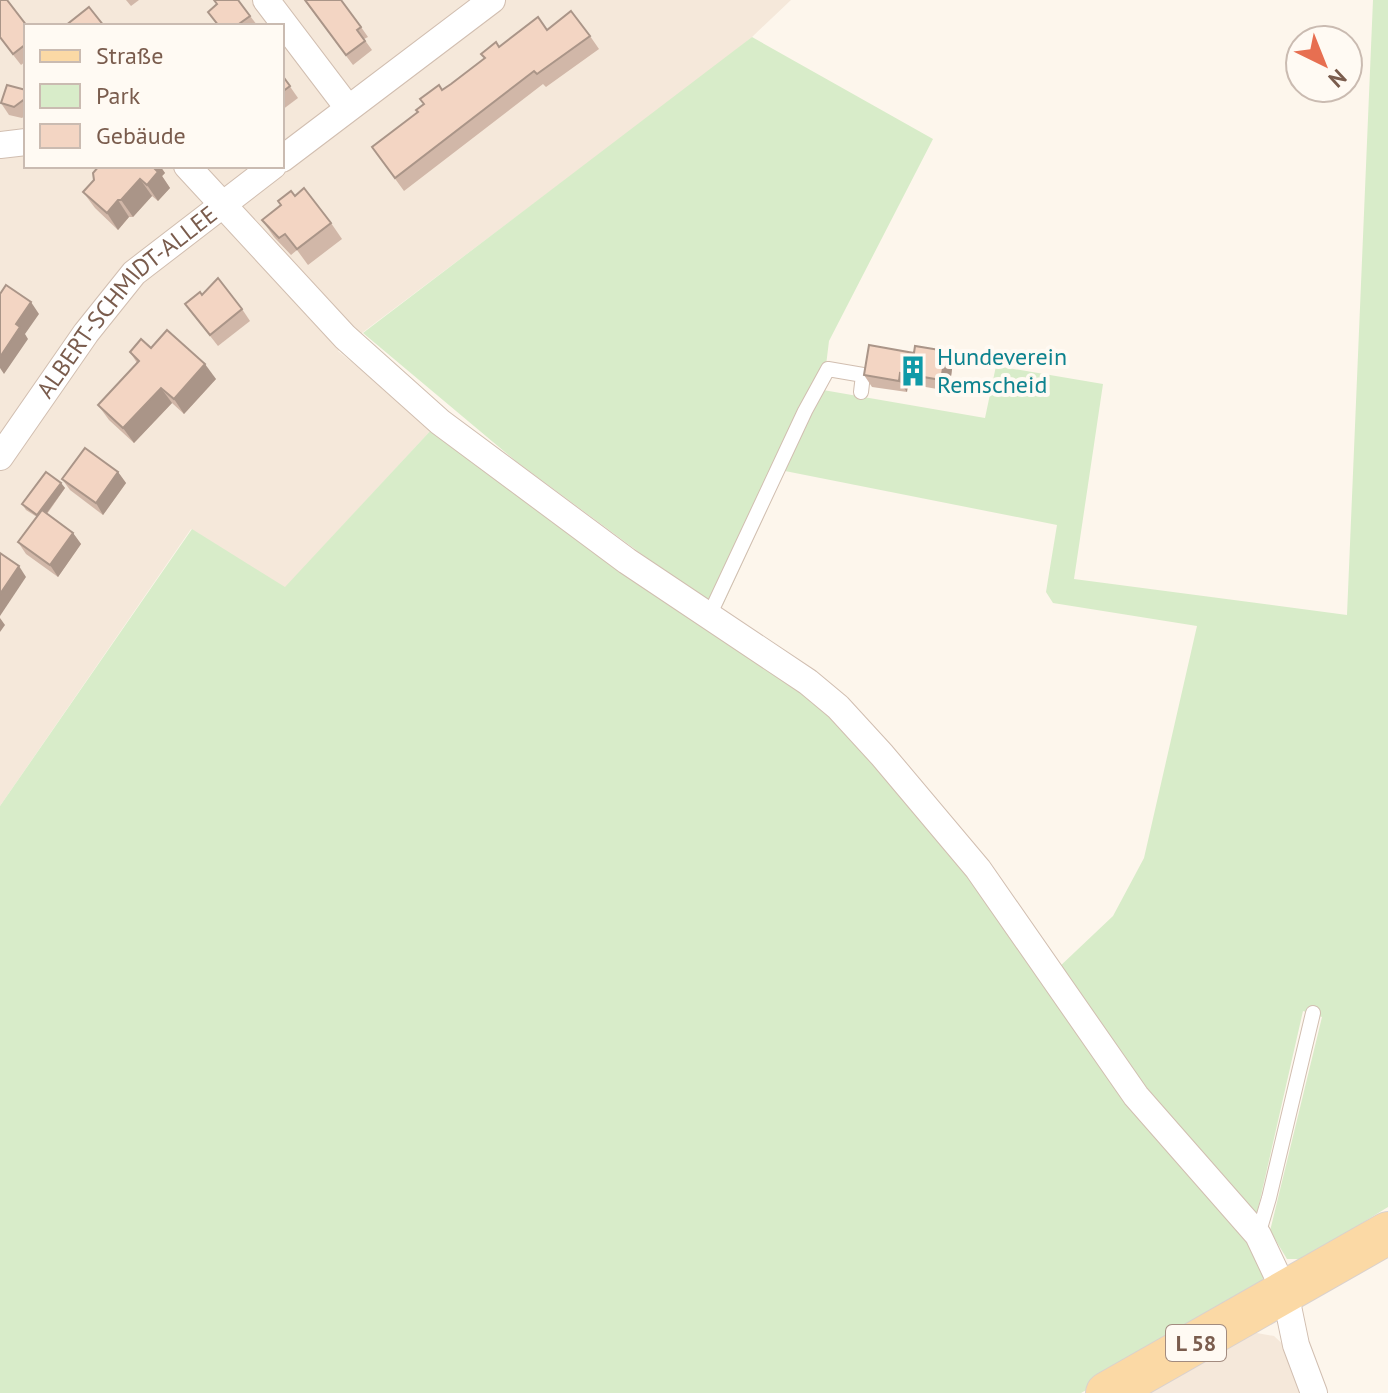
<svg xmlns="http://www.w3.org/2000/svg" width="1388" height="1393" font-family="'PT Sans',sans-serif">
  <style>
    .residential { fill: #f5e8da; fill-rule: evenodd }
    .green { fill: #d8ecc9 }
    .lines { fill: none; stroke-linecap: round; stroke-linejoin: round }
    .service-casing { stroke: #d1beb0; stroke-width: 16 }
    .minor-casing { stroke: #d1beb0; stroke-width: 28 }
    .primary-casing { stroke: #dad1cd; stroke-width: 44 }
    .service { stroke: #fff; stroke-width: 14 }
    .minor { stroke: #fff; stroke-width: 26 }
    .primary { stroke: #fbd9a5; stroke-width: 42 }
    .wall { fill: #d1b7a8 }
    .shaded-wall { fill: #aa9588 }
    .building { fill: #f3d5c3; stroke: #aa9588; stroke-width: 2 }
    .labels { text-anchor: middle; stroke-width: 8; stroke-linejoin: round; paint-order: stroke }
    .shield { fill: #fffaf3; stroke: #a28b7f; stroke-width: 2 }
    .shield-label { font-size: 22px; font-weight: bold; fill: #7a5c4d }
    .street-label { font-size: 24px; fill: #7a5c4d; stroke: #fffaf3 }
    .culture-label { font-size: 24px; fill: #0d838f; stroke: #fffaf3; text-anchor: start }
  </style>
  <rect width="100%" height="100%" fill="#fdf6ec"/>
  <g class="residential">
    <path d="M0,0H791L752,37L707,73L338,351L433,428L285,588L191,529L0,806ZM26,26H282V166H26Z"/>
    <polygon points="1257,1333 1274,1336 1288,1349 1308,1393 1139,1393 1241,1335"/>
  </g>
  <g class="green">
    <polygon points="1373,0 1388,0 1388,1207 1304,1259 1287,1259 1270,1231 1322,1017 1303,1011 1255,1222 1167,1122 1057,969 1113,916 1144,858 1197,626 1053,603 1046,592 1057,525 785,471 723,605 701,598 517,462 363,333 752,37 933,139 829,341 823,390 985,418 996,366 1103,384 1074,579 1347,615"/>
    <polygon points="433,428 778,670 880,762 1254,1241 1269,1287 1081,1393 0,1393 0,806 192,529 285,587"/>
  </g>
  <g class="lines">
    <g class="service-casing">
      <g id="service">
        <polyline points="709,616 805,411 828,369 863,375 861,392"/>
        <polyline points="1258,1235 1269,1198 1313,1013"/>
      </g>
    </g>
    <g class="minor-casing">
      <g id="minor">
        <polyline points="266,0 348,108"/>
        <polyline points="0,145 26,142"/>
        <polyline points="282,159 492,0"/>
        <polyline points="187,166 345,337 440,422 627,561 808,682 838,707 882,755 978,869 1136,1096 1258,1235 1285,1292 1296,1345 1314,1393"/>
        <path id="s1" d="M0,457L86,333L134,273L273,166"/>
      </g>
    </g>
    <g class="primary-casing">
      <polyline id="primary" points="1107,1393 1388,1233"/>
    </g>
    <use href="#service" class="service"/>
    <use href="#minor" class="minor"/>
    <use href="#primary" class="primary"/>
  </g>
  <g class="wall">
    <polygon points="0,0 26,26 26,61 21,65 0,38"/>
    <polygon points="126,0 139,0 131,6"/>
    <polygon points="238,0 257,25 218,26 208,12 217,5"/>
    <polygon points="304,0 361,27 368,37 364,39 372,50 353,65"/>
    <polygon points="547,30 590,36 599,49 546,87 543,84 404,191 372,147 418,112 442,90"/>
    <polygon points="282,75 298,98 282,110"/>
    <polygon points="26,90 26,115 22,118 9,115 1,103"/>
    <polygon points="99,166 160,166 165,173 162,176 170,188 158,201 152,196 133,217 129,217 118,230 95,208 83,192 94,180"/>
    <polygon points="295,196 331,223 342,239 308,265 297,250 291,255 274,237 262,220"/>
    <polygon points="202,295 242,309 250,321 218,346 185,304"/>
    <polygon points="151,348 216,379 184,414 172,403 134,443 109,420 98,405 137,363 130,352"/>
    <polygon points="914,353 953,362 949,391 908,384 907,392 872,387 864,375"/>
    <polygon points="118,472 126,483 103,515 70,490 62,479"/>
    <polygon points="61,483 65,488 47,514 73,533 81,544 58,577 26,554 18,542 37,517 26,510 22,504"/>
  </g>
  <g class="shaded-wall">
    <polygon points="151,166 160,166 165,173 162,176 170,188 158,201 147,185"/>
    <polygon points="140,179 152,196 133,217 121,200"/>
    <polygon points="118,200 129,217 118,230 107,213"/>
    <polygon points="31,302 39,314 25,334 28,339 4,374 0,368 0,357 16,324"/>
    <polygon points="946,351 953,362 949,391 941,380"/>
    <polygon points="205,364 216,379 184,414 174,399"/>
    <polygon points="900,373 908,384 907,392 899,381"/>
    <polygon points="161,388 172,403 134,443 123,428"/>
    <polygon points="118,472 126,483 103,515 96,503"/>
    <polygon points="61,483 65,488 41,521 37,515"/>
    <polygon points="73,533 81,544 58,577 50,565"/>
    <polygon points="19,566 26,577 0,616 0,594"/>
    <polygon points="0,618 5,625 0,632"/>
  </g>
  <g class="building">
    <polygon points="0,0 7,0 27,26 26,26 26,44 13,54 0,37"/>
    <polygon points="214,0 238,0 250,16 236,26 219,26 208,12 217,4"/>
    <polygon points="305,0 341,0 361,27 357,30 365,41 346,55"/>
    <polygon points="89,7 104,26 65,26"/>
    <polygon points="571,11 590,36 537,74 534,71 395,178 372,147 418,112 416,110 424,104 420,99 439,85 442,90 451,84 485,58 481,54 496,42 499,47 538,17 547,30"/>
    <polygon points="282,75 290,86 282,92"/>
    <polygon points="7,85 26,90 26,98 14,107 1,103"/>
    <polygon points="99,166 152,166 158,172 147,185 140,179 121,200 118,200 107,213 83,192 94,180 93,173"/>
    <polygon points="304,188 331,223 297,249 285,234 279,238 262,220 281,205 278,201 291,191 295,196"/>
    <polygon points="218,278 242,309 210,335 185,304 200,292 202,295"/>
    <polygon points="6,285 31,302 16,324 20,327 0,357 0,294"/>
    <polygon points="167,330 205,364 174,399 161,388 123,428 98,405 139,361 130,352 141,339 151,348"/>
    <polygon points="869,345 914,353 915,346 946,351 941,380 900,373 899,381 864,375"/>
    <polygon points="85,448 118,472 96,503 62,479"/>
    <polygon points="46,472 61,483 37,515 22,504"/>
    <polygon points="42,510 73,533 50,565 18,542"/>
    <polygon points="0,553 19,566 0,594"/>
  </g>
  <defs>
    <g id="building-bare" transform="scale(2.4)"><path d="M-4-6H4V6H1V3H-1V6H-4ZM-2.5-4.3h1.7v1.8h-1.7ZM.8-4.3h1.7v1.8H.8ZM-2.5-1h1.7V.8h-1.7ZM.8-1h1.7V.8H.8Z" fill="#0f9aa8" stroke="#fffaf3" stroke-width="2.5" paint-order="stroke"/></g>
  </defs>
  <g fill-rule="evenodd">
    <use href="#building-bare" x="913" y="371"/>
  </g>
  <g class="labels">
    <rect class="shield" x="1166" y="1325" width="60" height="36" rx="6"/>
    <g class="shield-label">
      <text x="1196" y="1351">L 58</text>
    </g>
    <g class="street-label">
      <text dy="8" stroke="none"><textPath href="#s1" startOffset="202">ALBERT-SCHMIDT-ALLEE</textPath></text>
    </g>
    <g class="culture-label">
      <text x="937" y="365">Hundeverein<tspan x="937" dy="28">Remscheid</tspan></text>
    </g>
  </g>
  <rect x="24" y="24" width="260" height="144" fill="#fffaf3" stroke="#cabbb1" stroke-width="2"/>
  <rect x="40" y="50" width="40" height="12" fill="#fbd9a5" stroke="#cabbb1" stroke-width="2"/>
  <text x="96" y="64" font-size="24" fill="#7a5c4d">Straße</text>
  <rect x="40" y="84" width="40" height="24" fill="#d8ecc9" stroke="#cabbb1" stroke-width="2"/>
  <text x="96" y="104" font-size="24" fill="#7a5c4d">Park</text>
  <rect x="40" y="124" width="40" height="24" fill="#f3d5c3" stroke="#cabbb1" stroke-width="2"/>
  <text x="96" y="144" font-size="24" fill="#7a5c4d">Gebäude</text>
  <g transform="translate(1324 64) rotate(137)"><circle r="38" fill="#fffaf3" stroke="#cabbb1" stroke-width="2"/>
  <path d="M0-6L14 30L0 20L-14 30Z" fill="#e76f51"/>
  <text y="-12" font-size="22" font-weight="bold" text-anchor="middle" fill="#7a5c4d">N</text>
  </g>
</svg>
